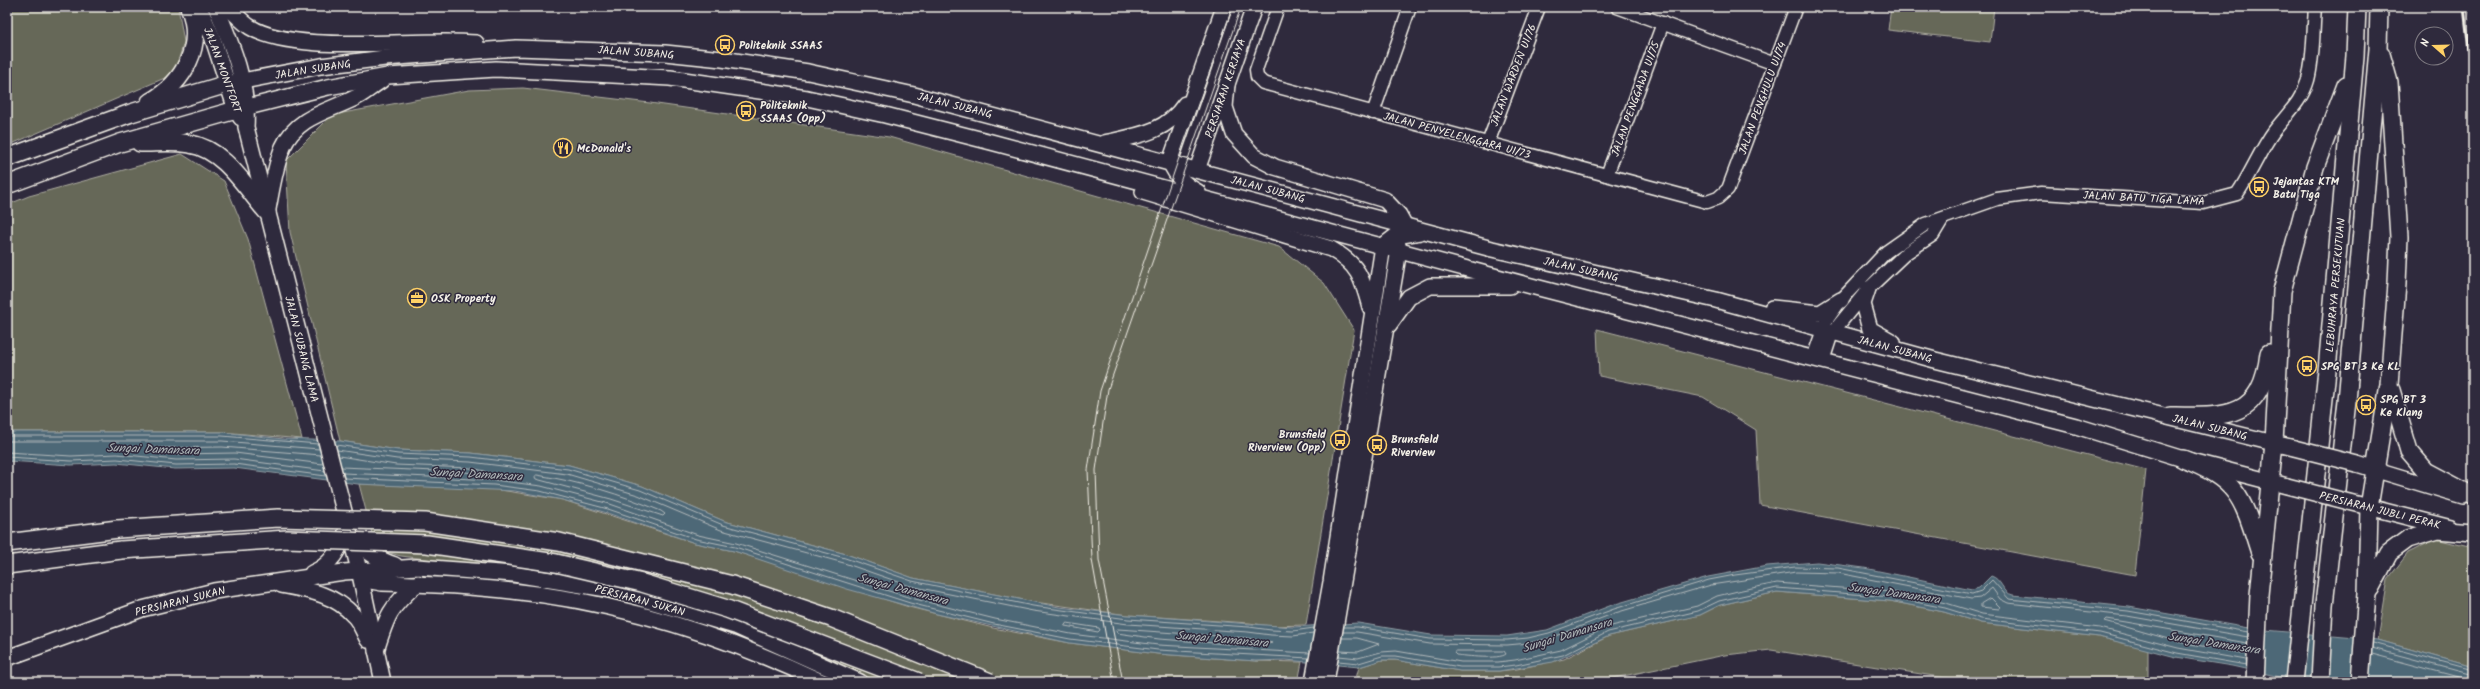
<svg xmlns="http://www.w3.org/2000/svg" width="2480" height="689" font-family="Kalam,sans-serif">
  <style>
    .green { fill: #666859; stroke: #adaca0 }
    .water { fill: #4e6777; stroke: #909ea4 }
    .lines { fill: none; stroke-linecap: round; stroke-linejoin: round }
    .shore { stroke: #b2babb; stroke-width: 1 }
    .minor-casing { stroke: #f4f1e8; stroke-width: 15 }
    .major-casing { stroke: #f4f1e8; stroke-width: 18 }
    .highway-casing { stroke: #f4f1e8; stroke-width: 20 }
    .minor { stroke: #2f2a3d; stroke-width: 12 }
    .major { stroke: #2f2a3d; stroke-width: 15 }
    .highway { stroke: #2f2a3d; stroke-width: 17 }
    .tram { stroke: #f4f1e8; stroke-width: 1 }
    .rail { stroke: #f4f1e8; stroke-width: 3 }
    .major-bridge-casing { stroke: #f4f1e8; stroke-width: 18; stroke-linecap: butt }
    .highway-bridge-casing { stroke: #f4f1e8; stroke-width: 20; stroke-linecap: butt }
    .major-bridge { stroke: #2f2a3d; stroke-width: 15 }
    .highway-bridge { stroke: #2f2a3d; stroke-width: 17 }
    .labels { text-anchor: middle; stroke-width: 3; stroke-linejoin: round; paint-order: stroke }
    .poi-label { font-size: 11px; font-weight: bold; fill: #f4f1e8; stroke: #2f2a3d; text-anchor: start }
    .street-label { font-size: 11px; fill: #f4f1e8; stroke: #2f2a3d }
    .water-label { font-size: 12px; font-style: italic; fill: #b2babb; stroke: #2f2a3d }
  </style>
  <rect width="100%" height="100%" fill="#2f2a3d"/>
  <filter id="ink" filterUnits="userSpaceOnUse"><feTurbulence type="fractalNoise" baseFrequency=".025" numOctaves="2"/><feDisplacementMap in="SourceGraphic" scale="8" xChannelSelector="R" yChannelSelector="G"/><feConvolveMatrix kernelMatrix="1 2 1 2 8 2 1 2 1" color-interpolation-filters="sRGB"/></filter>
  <g filter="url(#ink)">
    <g class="green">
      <polygon points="7,7 178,7 184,42 174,74 7,146"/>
      <polygon points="1891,7 1994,7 1990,42 1888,30"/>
      <polygon points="523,88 650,103 889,137 1279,247 1324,283 1354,330 1306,625 1271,626 1249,623 1128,615 1034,602 913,578 846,554 724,521 642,486 569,465 471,453 398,450 340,441 290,232 286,161 332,115 469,90"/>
      <polygon points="182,154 224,181 248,239 302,439 222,432 7,432 7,205 29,196"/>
      <polygon points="1597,329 2146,470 2135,575 1760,505 1756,430 1703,397 1599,376"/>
      <polygon points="359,484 494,489 563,500 695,543 734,551 909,607 993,628 1070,643 1158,654 1256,661 1302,662 1298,682 873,682 737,630 517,570 401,556 376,549"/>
      <polygon points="2436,539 2473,548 2473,667 2378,640 2388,579 2408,553"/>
      <polygon points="1777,592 1890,601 1944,612 1981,623 2099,637 2148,649 2148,682 1971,682 1771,650 1725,655 1594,682 1355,682 1359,667 1382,660 1395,660 1460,671 1499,671 1517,669 1564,659 1609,636 1700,615 1720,605"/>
    </g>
    <path class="water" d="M7,432H222L283,439L340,441L398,450L471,453L569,465L642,486L724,521L846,554L913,578L1059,607L1128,615L1293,627L1358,623L1431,635L1507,636L1547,630L1612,605L1708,577L1767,566L1817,562L1864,568L1972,590L1979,588L1991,576C2002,579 2002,593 2013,595L2129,607L2254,629L2378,640L2473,667V682H2302L2232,666L2176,657L2099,637L1981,623L1944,612L1890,601L1777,592L1720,605L1700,615L1609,636L1553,662L1499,671H1460L1395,660H1382L1359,667L1286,660L1256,661L1158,654L1070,643L937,614L847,589L734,551L695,543L607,513L563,500L515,491L358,484L234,468L175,469L116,463L71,465L7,461Z"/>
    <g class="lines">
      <g class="shore">
        <polyline points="7,436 222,436 318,444"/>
        <polyline points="7,441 222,441 319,449"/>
        <polyline points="336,445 398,454 471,457 568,469 640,490 723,525 845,558 912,581 1033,606 1128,619 1249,627 1271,630 1293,631 1314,628"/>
        <polyline points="337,450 397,459 470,462 567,474 638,495 721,530 844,563 910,586 1033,611 1128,624 1248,632 1271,635 1293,636 1313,633"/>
        <polyline points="7,452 71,456 117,454 176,460 234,459 325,471"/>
        <polyline points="321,455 222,447 154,448 152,450 176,454 235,453 323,464"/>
        <polyline points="339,456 396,465 470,468 485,471 483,473 341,467"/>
        <polyline points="7,457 71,461 117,459 176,465 234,464 326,476"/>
        <polyline points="343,473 494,480 541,486 610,504 698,535 736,543 911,598 995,619 1071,634 1158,645 1310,653"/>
        <path d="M537,475C581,482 620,494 661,511L665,514L663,516L611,499L536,479L535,477Z"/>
        <polyline points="344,478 494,485 540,491 608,509 696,539 735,547 910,603 994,624 1070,639 1158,650 1309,658"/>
        <polygon points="1991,598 2000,607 1999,609 1981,607 1981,604"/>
        <polygon points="1067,623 1099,628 1100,630 1098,632 1065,626"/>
        <polyline points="1344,627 1358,627 1430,639 1507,640 1528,638 1549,633 1614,609 1709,580 1735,575 1795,567 1838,568 1972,594 1981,591 1992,580 2009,599 2128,611 2248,632"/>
        <polygon points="1118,629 1247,638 1272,643 1256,646 1159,639 1117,633 1116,631"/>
        <polyline points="1343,632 1357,632 1430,644 1507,645 1529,643 1550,638 1615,613 1711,585 1796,572 1838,573 1971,599 1980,598 1992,588 2000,599 2008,603 2127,616 2248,637"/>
        <polyline points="2373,643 2473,670"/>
        <polyline points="2372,648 2473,675"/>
        <polyline points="1340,651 1358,652 1379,644 1357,638 1342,638"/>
        <path d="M1456,651H1504L1506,654C1499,660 1466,656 1456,655L1454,653Z"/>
        <polyline points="2247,654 2179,642 2105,621 2107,619 2126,622 2247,643"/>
        <polyline points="2372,654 2473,681"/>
        <polyline points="1339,656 1358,658 1381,652 1396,651 1461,662 1498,662 1515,660 1561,650 1607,627 1697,606 1717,596 1742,590 1777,583 1892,592 1946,603 1982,614 2100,628 2178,648 2246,660"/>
        <polyline points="1338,661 1359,663 1382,656 1395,656 1460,667 1498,667 1516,665 1563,655 1608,632 1698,611 1719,601 1777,588 1891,597 1945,608 1981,619 2100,633 2177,653 2246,665"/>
      </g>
      <g class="minor-casing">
        <g id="minor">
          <polyline points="1278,7 1256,70 1257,77 1263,83 1707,202 1718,198 1728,189 1796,7"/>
          <polyline points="1617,7 1775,64"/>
          <polyline points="1373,113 1410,7"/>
          <polyline points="1488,143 1539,7"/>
          <polyline points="1607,175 1663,23"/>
          <path d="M1813,358L1826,321L1841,300L1886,252L1926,224L1997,199L2041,193L2203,203L2237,194C2251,174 2260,150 2274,131C2287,114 2302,101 2308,80C2314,57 2313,31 2315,7"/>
          <polyline points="1823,361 1832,333 1868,289 1906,253 1933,235 1942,220"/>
        </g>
      </g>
      <g class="major-casing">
        <g id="major">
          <polyline points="199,7 212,36 236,110 241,118"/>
          <path d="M216,7C232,45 249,86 246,127L359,570L383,682"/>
          <path d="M227,7C235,13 242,22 250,27C296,56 418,37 476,43"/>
          <polyline points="227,84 321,66 385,58 516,48 665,53 722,59 808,72 914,95 1492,249 1716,300 1935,360 2294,448"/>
          <polyline points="1227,84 1225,107 1234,134 1254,156 1275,167 1385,200 1399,215 1405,226"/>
          <polyline points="236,110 328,87 388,76 496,69 670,78 807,98 885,115 991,142 1535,287 2076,426 2183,459 2287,486"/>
          <path d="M1104,143C1136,136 1166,133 1185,104"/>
          <polyline points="1170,162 1224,7"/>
          <path d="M1170,162C1177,177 1183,184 1198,192"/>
          <polyline points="1197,170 1254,7"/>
          <path d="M1143,192L1331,249C1359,265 1362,278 1370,307"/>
          <path d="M268,209C272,188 275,166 283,147C297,116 330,111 357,97C366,92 374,85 382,80"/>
          <polyline points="1868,289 1863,304 1870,329 1893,342"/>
          <polyline points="1772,308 1820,313 1841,300"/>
          <polyline points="1389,325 1409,297 1430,286 1510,286"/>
          <polyline points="2357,464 2463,496"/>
          <polyline points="2349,502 2451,528"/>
          <path d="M351,536C364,550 376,559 395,565"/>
          <path d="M359,570L371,581L382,583C425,584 469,586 512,591C619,602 725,636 822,682"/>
          <path d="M312,573C332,565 339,549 347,530"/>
          <path d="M281,585C307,590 335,594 354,616C360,622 364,633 368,640"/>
          <path d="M376,651C387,615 390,607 418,583"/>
          <polyline points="7,658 142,609 214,591 344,572 417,567 514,574 613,590 735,626 860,682"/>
          <polyline points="1313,682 1331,582 1383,246 1396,236 1420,232"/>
          <polyline points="1326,682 1399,250 1397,241"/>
        </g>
      </g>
      <g class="highway-casing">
        <g id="highway">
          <path d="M150,102C184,83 205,45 189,7"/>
          <path d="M140,143C157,143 174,141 190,144C224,149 246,188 267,212"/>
          <polyline points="7,158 131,113 227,84"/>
          <polyline points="7,185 120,143 236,110"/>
          <polyline points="2391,390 2409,451 2426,471 2473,496"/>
          <path d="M2170,416C2225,417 2262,420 2269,353"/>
          <path d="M2183,459C2239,480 2243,499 2260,553"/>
          <polyline points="7,543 118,529"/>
          <polyline points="7,565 121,550"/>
          <polyline points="2370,589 2389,553 2408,539 2438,530 2472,533"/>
          <polyline points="2255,682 2259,595 2274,443 2282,291 2315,167 2346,85"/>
          <polyline points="2294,682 2327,370 2355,56 2357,7"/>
          <polyline points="2320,682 2324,605 2347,401 2378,49 2379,7"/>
          <polyline points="2360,682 2367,594 2369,507 2389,384 2397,284 2399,237 2389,82 2381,54"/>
        </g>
      </g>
      <use href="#minor" class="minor"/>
      <use href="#major" class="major"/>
      <use href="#highway" class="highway"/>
      <g class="tram">
        <polyline points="1114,682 1092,560 1088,470 1100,391 1184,143 1233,7"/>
        <polyline points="1123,682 1099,560 1096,470 1108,389 1241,7"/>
      </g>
      <g class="rail">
        <polyline points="2464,7 2473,85"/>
        <polyline points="2471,7 2473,20"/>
      </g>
      <g class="major-bridge-casing">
        <g id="major-bridge">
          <polyline points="2294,448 2357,464"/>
          <polyline points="2287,486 2349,502"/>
        </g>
      </g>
      <g class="highway-bridge-casing">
        <g id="highway-bridge">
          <polyline points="118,529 278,518 425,522 559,542 732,585 831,618 990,682"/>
          <polyline points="121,550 287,539 427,544 556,563 642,583 727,609 919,682"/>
        </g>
      </g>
      <use href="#major-bridge" class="major-bridge"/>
      <use href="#highway-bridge" class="highway-bridge"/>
    </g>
  </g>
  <defs>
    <g id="bus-ring" transform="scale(1)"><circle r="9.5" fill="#2f2a3d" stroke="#ffd166" stroke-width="1.5"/><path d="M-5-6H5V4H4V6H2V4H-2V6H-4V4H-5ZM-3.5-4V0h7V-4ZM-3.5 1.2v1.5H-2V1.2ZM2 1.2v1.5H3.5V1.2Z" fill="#ffd166"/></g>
    <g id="restaurant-ring" transform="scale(1)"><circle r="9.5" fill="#2f2a3d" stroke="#ffd166" stroke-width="1.5"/><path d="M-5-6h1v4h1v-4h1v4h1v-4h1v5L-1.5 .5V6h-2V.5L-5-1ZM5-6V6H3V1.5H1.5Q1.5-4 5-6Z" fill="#ffd166"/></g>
    <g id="office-ring" transform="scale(1)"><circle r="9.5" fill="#2f2a3d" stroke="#ffd166" stroke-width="1.5"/><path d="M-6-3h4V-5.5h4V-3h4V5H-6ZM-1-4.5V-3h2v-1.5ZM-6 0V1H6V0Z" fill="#ffd166"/></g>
  </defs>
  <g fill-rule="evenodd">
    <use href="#bus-ring" x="725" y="45"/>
    <use href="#bus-ring" x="746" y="111"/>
    <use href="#restaurant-ring" x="563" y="148"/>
    <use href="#bus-ring" x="2259" y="187"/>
    <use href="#office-ring" x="417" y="298"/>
    <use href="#bus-ring" x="2307" y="366"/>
    <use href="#bus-ring" x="2366" y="405"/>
    <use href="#bus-ring" x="1340" y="440"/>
    <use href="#bus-ring" x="1377" y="445"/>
  </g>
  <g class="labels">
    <g class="poi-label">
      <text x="739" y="49">Politeknik SSAAS</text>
      <text x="760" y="109">Politeknik<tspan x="760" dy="13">SSAAS (Opp)</tspan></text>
      <text x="577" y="152">McDonald's</text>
      <text x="2273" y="185">Jejantas KTM<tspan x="2273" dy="13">Batu Tiga</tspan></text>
      <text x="431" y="302">OSK Property</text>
      <text x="2321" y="370">SPG BT 3 Ke KL</text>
      <text x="2380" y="403">SPG BT 3<tspan x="2380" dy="13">Ke Klang</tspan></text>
      <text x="1326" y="438" text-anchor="end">Brunsfield<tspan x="1326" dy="13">Riverview (Opp)</tspan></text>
      <text x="1391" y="443">Brunsfield<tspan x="1391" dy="13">Riverview</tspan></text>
    </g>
    <g class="street-label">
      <text transform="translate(636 52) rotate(4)" y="4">JALAN SUBANG</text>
      <text transform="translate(313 69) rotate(-9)" y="4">JALAN SUBANG</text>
      <text transform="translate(223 70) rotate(70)" y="4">JALAN MONTFORT</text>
      <text transform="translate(1513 75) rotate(-69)" y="4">JALAN WARDEN U1/76</text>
      <text transform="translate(1225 88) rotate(-71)" y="4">PERSIARAN KERJAYA</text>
      <text transform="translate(1762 98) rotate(-70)" y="4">JALAN PENGHULU U1/74</text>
      <text transform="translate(1635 99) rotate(-70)" y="4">JALAN PENGGAWA U1/75</text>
      <text transform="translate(955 105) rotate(14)" y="4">JALAN SUBANG</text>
      <text transform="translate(1457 135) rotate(15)" y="4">JALAN PENYELENGGARA U1/73</text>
      <text transform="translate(1268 189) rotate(15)" y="4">JALAN SUBANG</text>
      <text transform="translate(2144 198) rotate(3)" y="4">JALAN BATU TIGA LAMA</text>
      <text transform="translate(1581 269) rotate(13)" y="4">JALAN SUBANG</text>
      <text transform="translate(2335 285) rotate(-85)" y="4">LEBUHRAYA PERSEKUTUAN</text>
      <text transform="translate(302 349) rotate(76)" y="4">JALAN SUBANG LAMA</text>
      <text transform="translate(1895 349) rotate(15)" y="4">JALAN SUBANG</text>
      <text transform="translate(2210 427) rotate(14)" y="4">JALAN SUBANG</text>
      <text transform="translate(2380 510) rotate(14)" y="4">PERSIARAN JUBLI PERAK</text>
      <text transform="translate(640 600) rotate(15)" y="4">PERSIARAN SUKAN</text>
      <text transform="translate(180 601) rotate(-14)" y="4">PERSIARAN SUKAN</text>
    </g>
    <g class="water-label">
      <text transform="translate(153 449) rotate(2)" y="4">Sungai Damansara</text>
      <text transform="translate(476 474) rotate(3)" y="4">Sungai Damansara</text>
      <text transform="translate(903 589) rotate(15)" y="4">Sungai Damansara</text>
      <text transform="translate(1894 593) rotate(8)" y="4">Sungai Damansara</text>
      <text transform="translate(1567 635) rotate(-17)" y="4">Sungai Damansara</text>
      <text transform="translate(1222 639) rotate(5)" y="4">Sungai Damansara</text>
      <text transform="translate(2214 643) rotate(9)" y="4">Sungai Damansara</text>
    </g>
  </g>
  <rect width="2480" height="689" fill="none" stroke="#2f2a3d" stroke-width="24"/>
  <rect x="12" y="12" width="2456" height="665" fill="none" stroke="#f4f1e8" stroke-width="1.5" filter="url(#ink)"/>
  <g transform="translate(2434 46) rotate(290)"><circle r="19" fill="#2f2a3d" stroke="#7e7a81"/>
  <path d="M0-3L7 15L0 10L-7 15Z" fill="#ffd166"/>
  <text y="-6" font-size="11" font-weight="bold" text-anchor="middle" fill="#f4f1e8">N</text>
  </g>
</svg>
